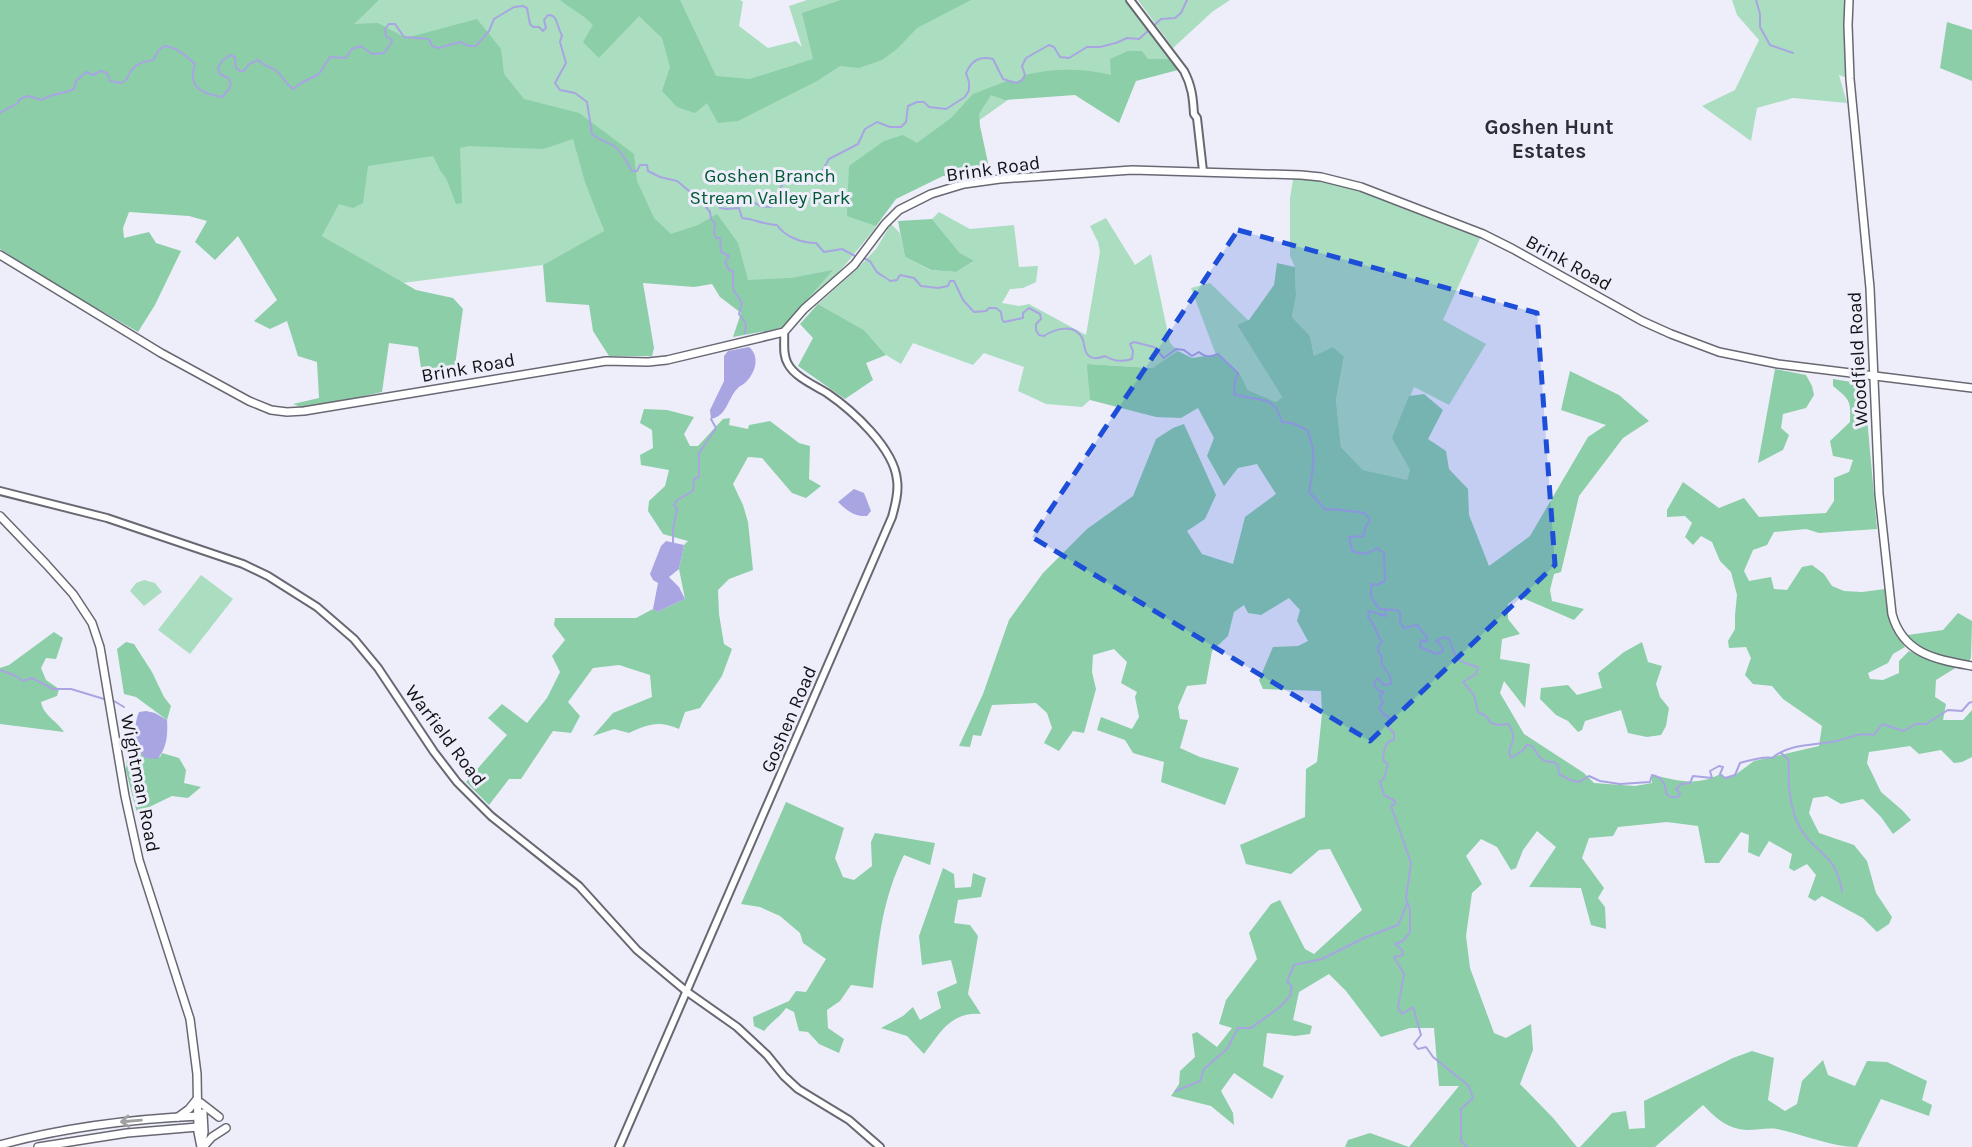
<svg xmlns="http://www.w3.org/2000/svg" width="1972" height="1147" font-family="Karla,sans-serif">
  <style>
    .green { fill: #abddc0 }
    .forest { fill: #8bcea8 }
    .water { fill: #a8a5e2 }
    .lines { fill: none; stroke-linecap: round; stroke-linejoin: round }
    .stream { stroke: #a8a5e2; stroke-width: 2 }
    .tertiary-casing { stroke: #686873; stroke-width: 10 }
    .secondary-casing { stroke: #686873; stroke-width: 10 }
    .tertiary { stroke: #fff; stroke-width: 6 }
    .secondary { stroke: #fff; stroke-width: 7 }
    .oneway { stroke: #a0a0a2 }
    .marked { fill: #1d4ed8; fill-opacity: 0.2; stroke: #1d4ed8; stroke-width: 5; stroke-dasharray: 14 9; stroke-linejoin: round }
    .labels { text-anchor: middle; stroke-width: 6; stroke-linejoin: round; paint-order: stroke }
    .street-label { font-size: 19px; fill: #121216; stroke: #eeeefa }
    .park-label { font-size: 19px; fill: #015836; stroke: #eeeefa }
    .neighbourhood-label { font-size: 21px; font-weight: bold; fill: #2d2d36; stroke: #eeeefa }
  </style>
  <rect width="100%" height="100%" fill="#eeeefa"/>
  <g class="green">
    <polygon points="0,0 740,0 743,2 739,26 768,48 796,41 802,47 789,6 807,0 1125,0 1163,49 1165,49 1170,59 1111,70 1112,75 1029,85 891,183 897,192 873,231 845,265 789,325 689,263 580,161 604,232 543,265 402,283 322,236 339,203"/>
    <polygon points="1138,0 1230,0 1212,12 1173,48"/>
    <polygon points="1732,0 1849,0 1850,79 1839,75 1847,103 1793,98 1757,108 1751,141 1702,106 1735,90 1759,40 1737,15"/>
    <polygon points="1294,174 1342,181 1482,234 1443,320 1486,344 1449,405 1414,387 1393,438 1410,470 1407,481 1363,470 1341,447 1336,400 1344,358 1314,356 1310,336 1292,317 1296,296 1295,267 1290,256 1290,198"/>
    <polygon points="939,212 970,229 1014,225 1019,267 1038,266 1036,282 1023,288 1010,289 1002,303 1019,306 1029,304 1086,335 1100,252 1098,242 1090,226 1106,218 1135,265 1151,254 1170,343 1178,351 1152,368 1088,364 1090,400 1082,407 1046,404 1018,391 1024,367 984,353 973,365 913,343 901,364 886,355 864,330 818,304 855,271 876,249 891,224 900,233 905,257 930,270 956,272 973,262 960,253 932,219"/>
    <polygon points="1210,283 1249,321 1237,325 1282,397 1276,402 1248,390 1239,372 1219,354 1216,355 1191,288"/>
    <polygon points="201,575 233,599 190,654 158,630"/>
    <polygon points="144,580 155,583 162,592 144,606 130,591 136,583"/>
  </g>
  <g class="forest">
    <polygon points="0,0 379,0 354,24 378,23 406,38 477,19 501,49 504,74 524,99 579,113 634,154 637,181 654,218 671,234 698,225 717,214 738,243 748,280 791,278 833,270 782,328 733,337 741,313 720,297 712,284 694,287 643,283 654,348 652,356 609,356 593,331 589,305 546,302 543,265 604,231 585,182 573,139 543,149 469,146 460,148 462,203 456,204 446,178 441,172 433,156 368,166 363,203 353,208 339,204 322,236 416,290 453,298 463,309 453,379 423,382 418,347 389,343 382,392 306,409 293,404 319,398 317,362 298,356 287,321 270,329 254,321 277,300 238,236 215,260 195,242 207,221 189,216 129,212 123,228 124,238 149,232 156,243 181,251 155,305 138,332 58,286 0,249"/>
    <path d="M560,0H680L716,76L750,79L813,59L802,13L841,0H971L917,28L897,49L882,60L859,68L840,66L817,81L738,121L718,123L707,103L695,113L677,107L662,91L670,67L662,38L639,16L599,58L583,42L593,25C583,14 571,9 560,0Z"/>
    <polygon points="1947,22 1972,30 1972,81 1940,68"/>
    <path d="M1128,51H1142L1148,59H1170L1178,70L1136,81L1119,123L1075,95L1005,100L991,95L979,114L980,126L990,172L943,176L896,199L876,226L847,216L849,166L884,141L903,135L917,143L951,118L973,94L1007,81L1016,83L1022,80L1025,75C1054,68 1083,68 1111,75L1110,59Z"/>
    <polygon points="932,219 960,253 974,261 956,272 931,270 905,257 898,221"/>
    <path d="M1277,263L1295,267L1296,296L1292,317L1310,336L1314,356L1333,347L1344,357L1336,400L1341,447L1363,470L1407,480L1410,470L1392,438L1409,396L1424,394L1443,410L1428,439L1446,451L1449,469L1468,489L1469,515L1489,566L1530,536L1588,437L1606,425L1561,410L1570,371L1619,395L1649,421L1623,438L1579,496L1561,572L1554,574L1550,590L1552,601L1584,609L1574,620L1518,596L1508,604V619L1520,634L1502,639L1500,659L1530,664L1525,708L1504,681L1500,693L1524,734L1584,773L1594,783L1635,786L1652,783V775C1677,780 1696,787 1720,774L1725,778L1735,775L1754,761L1819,746L1822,726L1783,699L1772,686L1753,684L1745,675L1751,658L1746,647L1729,648L1728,641L1735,629V615L1737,595L1731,572L1720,561L1712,542L1701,536L1693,545L1685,537L1692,523L1685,516L1667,517V510L1683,482L1719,508L1744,498L1759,517L1826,513L1834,501V478L1849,472L1853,460L1833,456L1830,441L1850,422C1851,400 1850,400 1833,386V379L1864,384L1877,529L1819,533L1806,529L1774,532L1767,545L1753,550L1744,571L1749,581L1771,577L1774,589L1787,590L1802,567L1812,565L1824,574L1832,586L1844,591L1862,592L1885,589C1886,611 1891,629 1905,647L1893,654L1888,663L1868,673L1870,679L1883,680L1899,673V661L1909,651L1931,660L1957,667L1936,680L1935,697L1946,704L1943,720H1963L1972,710V757L1962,762L1954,763L1941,750L1919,754L1910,746L1869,752L1867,763L1881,792L1902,810L1911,820L1893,834L1881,817L1863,799L1841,804L1827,796L1813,798L1809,813L1819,833L1854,845L1867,861L1876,893L1892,917L1889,924L1877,932L1863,918L1822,896L1815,901L1808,897L1816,875L1807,864L1794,871L1789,868L1792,854L1769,841L1759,857L1748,852L1749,835L1741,832L1719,863H1705L1698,826L1667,822L1618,827L1613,836L1589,838L1582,858L1604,888L1598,898L1605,907L1606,929L1591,925L1581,888L1529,887L1556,847L1537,831L1523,850L1516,868L1511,870L1497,847L1481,839L1466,856L1482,884L1472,893L1466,936L1470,968L1494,1033L1506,1038L1531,1024L1533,1050L1520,1084L1554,1119L1577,1147H1345L1348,1140L1370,1133L1409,1147L1459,1086H1439L1434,1028H1410L1381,1037L1346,991L1329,974L1299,992L1293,1020L1312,1026L1310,1034L1295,1036L1267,1033L1263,1066L1284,1076L1272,1099L1234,1073L1221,1091L1233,1113L1234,1125L1211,1106L1171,1096L1179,1084L1180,1071L1195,1057L1192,1034L1197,1032L1217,1047L1232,1028L1219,1024L1226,1000L1257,959L1249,933L1271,904L1280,900L1305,949L1314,954L1362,910L1330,849L1319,850L1291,874L1246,864L1240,845L1305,817L1306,769L1317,762L1322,714L1321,691L1263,689L1259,680L1273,647L1298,646L1308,641L1297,621L1300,610L1289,598L1261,615L1248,613L1244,605L1234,612L1228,636L1212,651L1206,684L1187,686L1178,707L1180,719L1188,720L1180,748L1200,757L1239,768L1225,805L1161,782L1164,762L1133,753L1125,740L1097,730L1101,717L1132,729L1139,717L1135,697L1137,692L1121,683L1127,662L1114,649L1093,655L1092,672L1096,689L1084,733L1073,731L1059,751L1044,743L1052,728L1047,713L1036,703L992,705L981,736L973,735L970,747L959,746L983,694L1009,620L1043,573L1087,529L1133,496L1156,439L1173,428L1184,424L1216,495L1205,519L1187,531L1202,554L1233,564L1245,517L1276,494L1257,464L1238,468L1224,486L1207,456L1214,438L1198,408L1181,418L1156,417L1090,400L1087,366L1088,364L1152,368L1178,351L1192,358L1218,354L1239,372L1248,390L1276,402L1282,397L1237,325L1249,320L1274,285Z"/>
    <polygon points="818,304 864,330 886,355 866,363 873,380 845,399 798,366 813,338 800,324"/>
    <polygon points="1775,369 1806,375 1812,386 1814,395 1806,408 1783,414 1781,428 1789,435 1783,450 1758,463"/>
    <path d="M644,409L667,410L694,417L684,434L690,446H698L723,419L730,418L729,425L748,429L749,425L770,421L799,443L810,446L809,479L821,486L806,498L792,493L762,458L748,457L733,484L743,505L748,522L753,570L729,579L718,590L719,614L724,644L732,649L722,676L700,708L685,712L679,729C659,720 648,724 629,733L614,729L593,736L613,713L652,697L650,675L619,665L593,668L568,702L580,716L571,733L553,731L521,779H509L489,805L466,782L507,735L488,718L502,704L527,723L547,698L560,672L552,656L565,640L554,625L555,618H636L653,609L657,612L685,599L679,569L684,545L688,541L663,534L648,511L649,501L665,486L669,470L641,465L640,455L653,448L652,430L640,423Z"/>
    <polygon points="1958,613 1972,621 1971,658 1966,665 1932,657 1901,636 1943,630"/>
    <path d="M54,632L63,638L56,659L46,658L41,668L46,680L59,689L57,696L41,702C43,715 57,721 64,732L0,724V668L9,665Z"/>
    <polygon points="126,642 134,644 152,672 164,697 171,706 167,720 136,697 124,694 117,649"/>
    <polygon points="1642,642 1648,662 1662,666 1656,684 1660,697 1669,708 1666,726 1661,735 1647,737 1628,733 1621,710 1585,721 1582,730 1578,732 1568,721 1556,715 1540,699 1541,688 1568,685 1577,695 1602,688 1598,673 1624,652"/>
    <polygon points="136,743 136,747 160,757 162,753 179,758 186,770 184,783 201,787 188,798 172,796 137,813 126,771 128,744"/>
    <path d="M786,802L844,828L835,858L843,877L854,880L872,866L871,842L875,833L935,843L930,865L904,855C882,900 879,939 873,988L851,985L840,1001L827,1010L828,1028L844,1039L839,1053L819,1044L808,1032L799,1031L794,1012L786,1008C780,1017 771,1022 764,1031L754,1026L753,1017L789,1001L796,991L806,992L826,959L803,943L800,933L780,916L760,907L741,904Z"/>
    <path d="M943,868L954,874L955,888L971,887L973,873L986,878L981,897L958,900L954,923L970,925L978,936L968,994L981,1014C950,1012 941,1032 924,1054L907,1036L881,1028L903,1016L913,1007L920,1020L941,1008L937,992L957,983L951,960L922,965L919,936Z"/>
    <path d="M1752,1051L1774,1058L1768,1100L1785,1111L1797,1104L1802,1081L1823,1060L1828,1075L1855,1086L1867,1061L1887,1062L1927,1081L1922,1100L1932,1105L1929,1116L1881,1099L1857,1147C1831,1147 1803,1134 1777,1129C1765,1127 1751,1132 1739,1129C1724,1126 1714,1116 1703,1105L1655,1147H1580L1612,1113L1626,1111L1629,1129L1645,1128L1644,1101L1733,1058Z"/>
  </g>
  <g class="water">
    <path d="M749,347C760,356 756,372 746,382C743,385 739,386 737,389C727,400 727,416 711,419L710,410L724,381V356L728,351Z"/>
    <path d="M854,489L864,493L871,511L867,516C855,517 847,511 838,502Z"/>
    <polygon points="666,541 684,545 679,569 669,577 679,587 685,599 657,612 653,609 658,583 653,580 650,574 661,546"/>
    <path d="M146,711L155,713L167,720C168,733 167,749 157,759L145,758C133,746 133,727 139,712Z"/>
  </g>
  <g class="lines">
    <g class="stream">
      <polyline points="1756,0 1760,14 1760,27 1770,45 1793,53"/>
      <path d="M0,113L18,103L20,99L28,96L42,100C53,92 63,95 74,89L76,81L86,72L93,75L101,71L107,73L110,81L121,83L127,79C131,66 140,62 153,60L159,50L164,46C177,47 186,56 195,64C187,87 202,94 222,97L229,89L231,83L228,78L220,74L218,68L222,61L230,55L235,57L236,68L240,71H244L249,64L258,60C264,66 269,66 275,70C283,76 286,84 293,89L301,83L319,74L330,57L346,58L352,49L361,46L372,54L384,53L392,42L391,39L386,36L385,29L389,24H395L404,37L429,39L432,46L438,48L460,42L469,46H476L489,31L494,19L514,7L523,6L527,8L530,24L533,27H539L543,31L546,28L544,20L548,15C559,15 556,27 562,35L560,42L566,63L555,83L560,90L575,93L587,102L592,134C600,141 606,141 614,146C622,151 627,163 632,171H637L640,165H647L648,171L660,177L677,181L700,200L720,203L738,196H743L760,206L770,207L775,205C779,198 779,189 783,183C790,172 807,181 816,182L829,159L858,144L865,129L877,122L890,127H901L906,122L908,106L917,102H924L929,107L946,109L965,97L969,90V82L966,73C972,60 979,56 993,59L1003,79L1016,83L1022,80L1025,75L1022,66L1026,58L1049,45L1054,47L1060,57L1069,58L1087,47H1100L1116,43L1127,38L1139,39L1161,19L1175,18L1181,13L1187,0"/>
      <polyline points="700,200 710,212 711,219 715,224 714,232 716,238 720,238 721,252 729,256 725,262 729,270 733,271 733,289 742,303 739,314 746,324 745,333"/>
      <path d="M720,203V208L727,209L739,208L742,218C755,219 764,225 777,225C785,237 802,243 816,243L824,252L842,249L857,257"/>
      <path d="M862,258C873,260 871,265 877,272C880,275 887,278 890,281L897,280L900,275L914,278L921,286L938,288L948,286L950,281H954L963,300L974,312L986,311L989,308H996L1001,312L1002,319L1004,322L1023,318V313L1029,308L1040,314L1041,319L1036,324V330L1039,335L1044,336C1056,328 1076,323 1083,340C1085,346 1084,353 1089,356C1094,360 1100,358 1105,356C1113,361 1123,362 1132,359L1133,351L1130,344L1134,342L1154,347L1164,358L1176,349L1184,350L1192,356L1199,352C1206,358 1211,357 1218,354L1238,373L1235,381L1234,394C1246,399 1266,397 1274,406C1278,409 1280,417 1282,422L1292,423L1307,430C1317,453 1313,469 1309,492L1326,510L1334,509L1365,513L1370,520L1365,528L1364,536L1349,537L1352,551C1362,555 1369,554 1377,548L1384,553L1385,581L1377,585L1372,584C1369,595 1372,601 1380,609L1397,610L1400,613V622L1404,628L1417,625L1426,636L1427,642L1421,640L1420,647L1437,654L1443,651L1442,646L1436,641L1444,637L1449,639C1458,662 1455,660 1478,667L1476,674L1463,682L1474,695L1478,712L1486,716L1491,723L1498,725L1508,724C1517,737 1513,739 1509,752L1511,758L1522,751L1527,745L1532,746C1539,755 1540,763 1554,762L1558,766L1559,774L1570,780L1579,782L1589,776L1600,781L1620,784L1650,782L1652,775C1662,777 1666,784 1666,794L1671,797H1678L1680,793L1676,789L1681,784L1690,783L1693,776L1712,778L1710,771L1719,766L1723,767L1720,774L1725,778L1735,775L1740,763C1746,761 1767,756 1772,758C1790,743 1814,746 1836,741C1851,738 1858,732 1874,735L1882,724L1904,731L1915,724H1926L1948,710L1962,711L1969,703L1972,702"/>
      <polyline points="673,543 673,530 677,509 674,505 677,500 693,491 694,479 699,477 699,453 716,428 711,419"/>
      <path d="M1385,610L1386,616L1369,611L1368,617C1377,627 1376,634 1382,642L1378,647L1379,653L1382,656L1381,663L1390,676L1391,684L1384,685L1377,678L1374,684L1378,690L1384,692L1380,696L1383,703L1379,707L1383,714L1389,717L1387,726L1394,733V739C1384,743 1384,750 1383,760L1388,764L1384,778L1380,782L1384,795L1395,801V804L1391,806L1411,863L1406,898L1410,910V932L1403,941L1395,944L1402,950L1403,955L1394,957L1404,974L1398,1007L1402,1014L1413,1007L1421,1035L1414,1044L1418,1049L1426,1047L1433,1057L1469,1086L1473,1098L1461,1109V1141L1467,1147"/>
      <polyline points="0,670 14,675 23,681 32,678 53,689 71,689 104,699"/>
      <polyline points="114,701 124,707"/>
      <path d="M1781,753L1788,759C1790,768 1788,777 1789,786C1790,797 1793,814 1798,824C1813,854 1836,852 1842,891"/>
      <polyline points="1176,1091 1200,1081 1204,1069 1227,1049 1238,1028 1251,1028 1280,1007 1290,996 1292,986 1287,982 1294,965 1322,959 1366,937 1398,925 1407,904"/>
    </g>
    <g class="tertiary-casing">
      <g id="tertiary">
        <path d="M1130,0L1184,71C1192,86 1193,98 1194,114L1197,118L1203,171"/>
        <polyline points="0,491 107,518 243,564 268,576 317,607 354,639 378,668 434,752 457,782 491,816 579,886 637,950 686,991 737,1027 767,1055 784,1076 798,1089 849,1120 880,1147"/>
        <path d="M619,1147L892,517C895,506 899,492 897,480C894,448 852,410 827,393C814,385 795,377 788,364C782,354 785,343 784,332"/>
      </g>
    </g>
    <g class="secondary-casing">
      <g id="secondary">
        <path d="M1849,0L1848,25L1850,79L1870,288L1879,494L1892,614C1903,654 1935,659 1972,666"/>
        <polyline points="0,255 161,353 249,401 271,410 287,412 304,411 606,361 648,362 667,360 784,332 804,309 854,265 885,224 899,210 931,194 964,184 1000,179 1132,170 1301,175 1321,177 1361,187 1483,234 1513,249 1642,321 1671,334 1719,352 1778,364 1972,388"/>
        <polyline points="0,516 46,564 73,594 92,623 100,647 125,796 139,860 190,1019 197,1074 198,1132 201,1147"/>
        <polyline points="201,1103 219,1117"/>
        <polyline points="178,1117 189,1109 197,1099"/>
        <polyline points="202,1142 204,1132 203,1113"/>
        <path d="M0,1145C65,1127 131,1119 199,1116"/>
        <polyline points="38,1147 127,1133 198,1127"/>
        <polyline points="203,1147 212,1137 226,1128"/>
      </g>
    </g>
    <use href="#tertiary" class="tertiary"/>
    <use href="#secondary" class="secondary"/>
  </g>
  <defs><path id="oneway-shaft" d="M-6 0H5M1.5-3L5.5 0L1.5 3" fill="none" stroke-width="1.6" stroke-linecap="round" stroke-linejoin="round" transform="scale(1.75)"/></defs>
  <use class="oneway" href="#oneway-shaft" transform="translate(131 1121) rotate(175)"/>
  <path class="marked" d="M1238,230L1537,313L1555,565L1370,741L1032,537Z"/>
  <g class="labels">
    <g class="street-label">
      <text transform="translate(993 168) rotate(-8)" y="7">Brink Road</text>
      <text transform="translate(1569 262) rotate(29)" y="7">Brink Road</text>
      <text transform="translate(1857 359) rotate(-93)" y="7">Woodfield Road</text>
      <text transform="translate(468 367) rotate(-10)" y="7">Brink Road</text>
      <text transform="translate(788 719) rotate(-67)" y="7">Goshen Road</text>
      <text transform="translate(446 735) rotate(53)" y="7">Warfield Road</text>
      <text transform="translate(141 783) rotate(79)" y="7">Wightman Road</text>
    </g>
    <g class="park-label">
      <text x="770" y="182">Goshen Branch<tspan x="770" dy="22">Stream Valley Park</tspan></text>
    </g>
    <g class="neighbourhood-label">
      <text x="1549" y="134">Goshen Hunt<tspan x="1549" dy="24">Estates</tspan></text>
    </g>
  </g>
</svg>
